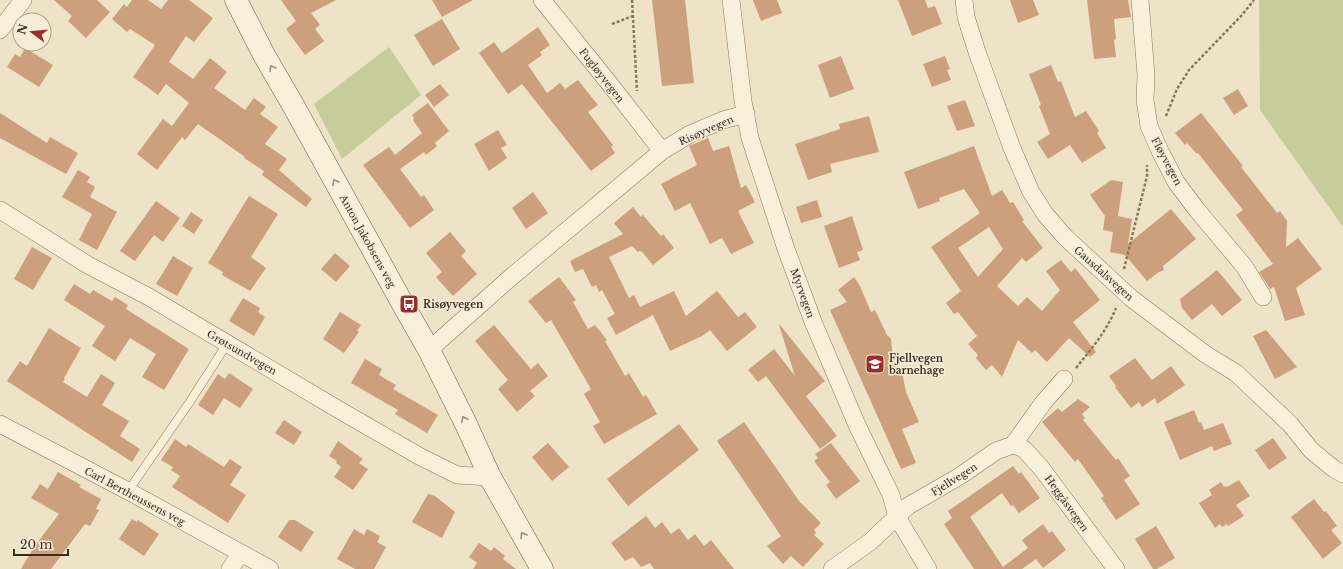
<svg xmlns="http://www.w3.org/2000/svg" width="1343" height="569" font-family="'Libre Baskerville',serif">
  <style>
    .green { fill: #c6cd9a }
    .building { fill: #cca07c; fill-rule: evenodd }
    .lines { fill: none; stroke-linecap: round; stroke-linejoin: round }
    .lane-casing { stroke: #8a765c; stroke-width: 9 }
    .street-casing { stroke: #8a765c; stroke-width: 18 }
    .secondary-casing { stroke: #6c573f; stroke-width: 23 }
    .path { stroke: #8a765c; stroke-width: 2.5; stroke-dasharray: 3 2; stroke-linecap: butt }
    .lane { stroke: #f9f0da; stroke-width: 8 }
    .street { stroke: #f9f0da; stroke-width: 17 }
    .secondary { stroke: #f9f0da; stroke-width: 22 }
    .oneway { stroke: #9a8e7d }
    .labels { text-anchor: middle; stroke-width: 3; stroke-linejoin: round; paint-order: stroke }
    .street-label { font-size: 10px; fill: #3a2d20; stroke: #f6edd6 }
    .poi-label { font-size: 10px; font-weight: bold; fill: #3a2d20; stroke: #f6edd6; text-anchor: start }
  </style>
  <rect width="100%" height="100%" fill="#eee3c6"/>
  <g class="green">
    <polygon points="1259,0 1343,0 1343,227 1260,110"/>
    <polygon points="389,47 421,95 342,159 314,104"/>
  </g>
  <g class="building">
    <polygon points="54,0 97,0 110,12 86,38 68,21 72,16"/>
    <polygon points="132,0 148,0 161,9 168,0 189,0 213,18 194,42 186,36 169,62 193,79 210,58 227,72 214,88 245,110 254,98 266,107 260,114 278,127 265,144 287,159 279,170 312,199 306,207 262,175 264,171 244,158 245,157 198,124 185,140 182,137 157,170 137,154 163,119 172,126 189,103 166,84 158,95 133,77 155,45 130,29 127,32 112,19 124,4 127,7"/>
    <polygon points="281,0 336,0 311,13 320,25 315,29 324,41 305,55 286,29 296,21"/>
    <polygon points="432,0 473,0 442,17"/>
    <polygon points="652,0 685,0 694,83 662,86"/>
    <polygon points="753,0 777,0 782,13 761,21"/>
    <polygon points="898,0 925,0 928,8 935,6 942,24 912,36"/>
    <polygon points="1010,0 1033,0 1039,15 1018,23"/>
    <polygon points="1087,0 1128,0 1131,17 1114,19 1116,39 1114,40 1116,57 1094,59"/>
    <polygon points="442,19 460,49 433,66 414,35"/>
    <polygon points="538,27 550,45 540,52 542,55 528,65 547,93 560,83 565,89 578,80 598,105 588,112 613,145 611,147 615,153 591,171 522,84 508,94 479,53 494,42 502,53"/>
    <polygon points="25,48 53,65 39,87 7,67 15,54 20,57"/>
    <polygon points="841,56 854,89 830,98 818,65"/>
    <polygon points="945,56 950,69 947,70 951,80 932,87 923,64"/>
    <polygon points="1051,65 1058,82 1061,81 1075,117 1086,111 1099,131 1097,133 1106,148 1082,163 1070,145 1048,159 1037,142 1050,134 1039,106 1041,105 1029,74"/>
    <polygon points="440,84 449,95 434,107 425,95"/>
    <polygon points="1238,89 1248,106 1234,115 1223,98"/>
    <polygon points="965,100 975,126 957,131 947,106"/>
    <polygon points="428,103 449,131 435,143 437,146 426,155 424,152 400,169 421,197 424,195 434,210 410,228 363,165 389,147 395,155 422,133 413,120 414,118 412,115"/>
    <polygon points="0,113 47,143 50,137 78,153 66,174 0,138"/>
    <polygon points="1201,113 1243,166 1241,167 1277,213 1280,211 1287,221 1286,247 1298,238 1322,269 1296,288 1305,315 1285,321 1274,287 1270,289 1259,272 1273,264 1236,215 1243,210 1198,153 1197,154 1187,143 1185,145 1175,133"/>
    <polygon points="869,116 879,152 830,164 832,172 808,180 795,144 840,129 839,124"/>
    <polygon points="498,130 507,145 501,148 507,158 489,171 474,144"/>
    <polygon points="708,138 713,151 729,146 741,188 746,185 755,202 738,211 754,243 731,254 722,238 710,244 690,203 675,211 661,184 697,165 689,146"/>
    <path d="M974,146L992,196L1002,190L1010,203L1013,202L1024,220L1022,221L1043,248L1026,262L1022,258L997,286L1018,306L1027,297L1042,311L1060,290L1046,271L1061,260L1071,272L1075,268L1100,300L1073,322L1096,352L1090,357L1069,338L1047,362L1035,350L1032,353L1018,340L1002,377L992,365L986,370L976,358L978,355L968,344L977,336L958,312L954,314L946,303L961,291L931,247L980,213L964,189L939,198L940,201L918,209L904,172ZM989,227L1003,249L978,277L958,248Z"/>
    <polygon points="78,170 90,177 87,182 95,187 90,197 117,212 97,250 79,240 92,214 62,197"/>
    <polygon points="1111,180 1123,182 1118,216 1132,219 1128,244 1171,209 1196,239 1163,266 1164,270 1159,272 1147,281 1125,255 1110,252 1113,232 1103,230 1105,216 1090,195"/>
    <polygon points="533,192 548,213 526,229 512,208"/>
    <polygon points="249,196 278,214 251,257 266,268 250,291 222,275 223,272 208,263"/>
    <polygon points="817,200 822,217 801,223 796,207"/>
    <polygon points="156,201 180,218 163,242 154,235 135,261 120,251"/>
    <polygon points="633,207 641,217 643,215 661,236 663,234 674,248 653,265 642,252 640,251 638,252 632,246 609,257 629,298 634,295 640,307 674,291 686,316 717,291 738,317 745,312 757,327 727,351 710,330 702,336 670,351 653,315 616,335 607,318 615,314 602,290 599,292 596,285 592,287 583,269 575,272 570,261 623,234 614,223"/>
    <polygon points="191,212 203,220 194,234 182,226"/>
    <polygon points="852,216 863,250 857,252 860,260 839,268 824,226"/>
    <polygon points="450,232 466,251 461,256 477,274 453,296 436,277 442,272 426,253"/>
    <polygon points="32,247 52,258 33,290 14,279"/>
    <polygon points="335,253 350,266 336,282 321,269"/>
    <polygon points="173,256 193,268 177,296 156,284"/>
    <polygon points="1217,270 1242,300 1222,316 1212,304 1192,320 1182,308 1180,299"/>
    <polygon points="559,277 576,300 573,302 588,329 595,325 607,340 605,341 625,376 629,373 643,397 646,395 657,414 604,444 593,426 600,422 584,394 591,389 551,320 546,323 528,301"/>
    <polygon points="854,277 860,286 871,312 875,310 887,335 891,339 893,361 896,368 902,372 906,392 919,422 902,429 916,463 901,469 830,310 847,302 838,290"/>
    <polygon points="74,284 90,294 93,290 112,301 115,297 128,305 126,309 189,349 164,390 142,377 156,354 130,338 115,361 92,346 105,326 64,300"/>
    <polygon points="243,298 260,308 258,312 265,317 254,336 229,321"/>
    <polygon points="340,312 361,325 357,331 359,332 344,353 323,339"/>
    <polygon points="494,325 531,369 538,363 548,376 530,391 535,396 517,412 498,389 508,380 475,341"/>
    <polygon points="779,325 780,325 825,381 806,396 837,436 820,449 766,376 758,382 748,370 774,349 795,376"/>
    <polygon points="49,328 81,348 64,378 65,379 63,382 87,397 101,374 115,383 102,405 129,421 120,436 140,449 132,462 7,381 20,361 27,366"/>
    <polygon points="1266,330 1297,367 1275,379 1253,336"/>
    <polygon points="1135,358 1152,380 1171,366 1185,385 1157,404 1155,398 1142,407 1139,402 1131,408 1115,387 1116,386 1109,376"/>
    <polygon points="365,359 382,369 379,375 396,385 393,389 438,415 427,433 395,414 398,410 351,383"/>
    <polygon points="229,373 253,389 240,408 224,398 213,415 198,405 218,374 225,379"/>
    <polygon points="1078,399 1090,407 1082,414 1085,418 1083,420 1116,460 1118,458 1130,476 1124,480 1140,504 1116,520 1101,498 1104,496 1078,459 1075,462 1042,422 1058,408 1062,412"/>
    <polygon points="1194,410 1199,423 1201,422 1204,430 1223,423 1232,444 1214,451 1212,446 1180,460 1164,422"/>
    <polygon points="284,420 302,432 294,445 275,433"/>
    <polygon points="744,422 799,501 821,523 814,530 816,533 814,535 824,544 803,567 791,556 783,564 767,546 781,536 717,441"/>
    <polygon points="679,424 699,450 628,506 607,479"/>
    <polygon points="1273,438 1287,458 1269,470 1255,450"/>
    <polygon points="175,439 186,447 188,444 224,467 230,459 242,467 230,485 246,495 228,523 172,487 180,476 171,470 173,467 161,460"/>
    <polygon points="338,441 363,459 359,463 368,469 353,490 334,477 341,467 336,463 337,461 329,456"/>
    <polygon points="548,443 569,467 552,481 532,457"/>
    <polygon points="831,443 860,481 836,499 826,485 830,482 814,461 818,458 815,454"/>
    <polygon points="1013,466 1019,474 1021,472 1040,498 1019,513 1013,505 1011,506 1002,493 970,517 1003,567 1028,548 1022,540 1043,524 1049,533 1052,531 1066,550 1043,568 1036,559 1022,569 974,569 944,524 952,518 948,511"/>
    <polygon points="58,472 81,485 79,487 101,499 96,509 99,510 90,526 85,524 51,569 21,569 34,547 59,514 31,498 40,484 48,489"/>
    <polygon points="1239,480 1250,496 1236,505 1244,516 1228,526 1227,524 1222,527 1220,524 1215,528 1199,503 1212,495 1209,490 1221,482 1224,487 1226,486 1227,487"/>
    <polygon points="428,494 435,496 455,512 442,538 412,522"/>
    <polygon points="1314,499 1324,512 1326,511 1337,526 1331,530 1342,543 1323,559 1291,517"/>
    <polygon points="646,516 655,528 662,522 671,534 679,528 688,540 695,534 704,546 711,540 734,569 654,569 650,563 641,567 633,557 625,561 611,543"/>
    <polygon points="132,519 137,522 138,520 159,534 144,556 119,539"/>
    <polygon points="289,520 295,520 314,532 301,552 278,537"/>
    <polygon points="1156,526 1175,558 1157,569 1153,569 1135,539"/>
    <polygon points="354,529 364,535 367,529 380,536 377,542 386,547 374,569 355,569 337,559"/>
    <polygon points="479,543 491,551 494,547 505,556 503,559 516,569 473,569 477,563 469,557"/>
  </g>
  <g class="lines">
    <g class="lane-casing">
      <polyline id="lane" points="128,491 189,403 227,344"/>
    </g>
    <g class="street-casing">
      <g id="street">
        <polyline points="542,0 609,83 662,151"/>
        <polyline points="731,0 743,101 750,138 786,249 814,324 857,425 891,495 897,517 928,569"/>
        <polyline points="964,0 966,17 977,52 1012,148 1031,192 1045,214 1065,237 1131,298 1205,354 1236,373 1290,424 1311,450 1334,469 1343,474"/>
        <polyline points="1140,0 1146,75 1145,100 1149,126 1160,151 1176,182 1197,210 1244,266 1263,297"/>
        <polyline points="0,30 23,0"/>
        <polyline points="0,210 88,265 149,297 341,411 419,456 457,475 490,477"/>
        <polyline points="429,350 510,278 662,151 690,134 723,120 746,114"/>
        <polyline points="0,424 128,491 270,569"/>
        <polyline points="1013,445 1020,447 1025,450 1042,469 1116,569"/>
        <polyline points="230,569 241,553"/>
        <polyline points="832,569 870,542 908,506 960,476 996,451 1013,445 1043,403 1064,379"/>
      </g>
    </g>
    <g class="secondary-casing">
      <polyline id="secondary" points="236,0 264,55 293,105 405,308 429,350 466,424 490,477 542,569"/>
    </g>
    <g class="path">
      <polyline points="632,0 637,91"/>
      <polyline points="612,24 633,16"/>
      <polyline points="1166,116 1177,89 1189,70 1242,15 1254,0"/>
      <polyline points="1124,269 1147,176 1147,165"/>
      <path d="M1076,368C1092,348 1106,332 1116,308"/>
    </g>
    <use href="#lane" class="lane"/>
    <use href="#street" class="street"/>
    <use href="#secondary" class="secondary"/>
  </g>
  <defs><path id="oneway-chevron" d="M-2-3.5L2.5 0L-2 3.5" fill="none" stroke-width="1.6" stroke-linecap="round" stroke-linejoin="round"/></defs>
  <g class="oneway">
    <use href="#oneway-chevron" transform="translate(272 68) rotate(-120)"/>
    <use href="#oneway-chevron" transform="translate(335 182) rotate(-120)"/>
    <use href="#oneway-chevron" transform="translate(464 419) rotate(-116)"/>
    <use href="#oneway-chevron" transform="translate(523 535) rotate(-120)"/>
  </g>
  <defs>
    <g id="bus-square" transform="scale(1)"><rect x="-9" y="-9" width="18" height="18" rx="4" fill="#992d2c" stroke="#f6edd6"/><path d="M-5-6H5V4H4V6H2V4H-2V6H-4V4H-5ZM-3.5-4V0h7V-4ZM-3.5 1.2v1.5H-2V1.2ZM2 1.2v1.5H3.5V1.2Z" fill="#fff"/></g>
    <g id="school-square" transform="scale(1)"><rect x="-9" y="-9" width="18" height="18" rx="4" fill="#992d2c" stroke="#f6edd6"/><path d="M0-5L7-2L0 1L-7-2ZM-4 1L0 2.5L4 1V4Q0 6-4 4Z" fill="#fff"/></g>
  </defs>
  <g fill-rule="evenodd">
    <use href="#bus-square" x="409" y="304"/>
    <use href="#school-square" x="875" y="364"/>
  </g>
  <g class="labels">
    <g class="street-label">
      <text transform="translate(602 75) rotate(52)" y="4">Fugløyvegen</text>
      <text transform="translate(706 130) rotate(-24)" y="4">Risøyvegen</text>
      <text transform="translate(1167 161) rotate(62)" y="4">Fløyvegen</text>
      <text transform="translate(368 241) rotate(61)" y="4">Anton Jakobsens veg</text>
      <text transform="translate(1104 273) rotate(42)" y="4">Gausdalsvegen</text>
      <text transform="translate(803 293) rotate(70)" y="4">Myrvegen</text>
      <text transform="translate(242 352) rotate(30)" y="4">Grøtsundvegen</text>
      <text transform="translate(954 479) rotate(-32)" y="4">Fjellvegen</text>
      <text transform="translate(135 496) rotate(28)" y="4">Carl Bertheussens veg</text>
      <text transform="translate(1067 503) rotate(54)" y="4">Heggåsvegen</text>
    </g>
    <g class="poi-label">
      <text x="423" y="308">Risøyvegen</text>
      <text x="889" y="362">Fjellvegen<tspan x="889" dy="12">barnehage</tspan></text>
    </g>
  </g>
  <g transform="translate(32 32) rotate(286)"><circle r="19" fill="#f6edd6" stroke="#aba08d"/>
  <path d="M0-3L7 15L0 10L-7 15Z" fill="#992d2c"/>
  <text y="-6" font-size="11" font-weight="bold" text-anchor="middle" fill="#3a2d20">N</text>
  </g>
  <path d="M14 549v6h54v-6" fill="none" stroke="#3a2d20" stroke-width="2"/>
  <text x="20" y="549" font-size="12" fill="#3a2d20" stroke="#f6edd6" stroke-width="3" paint-order="stroke">20 m</text>
</svg>
